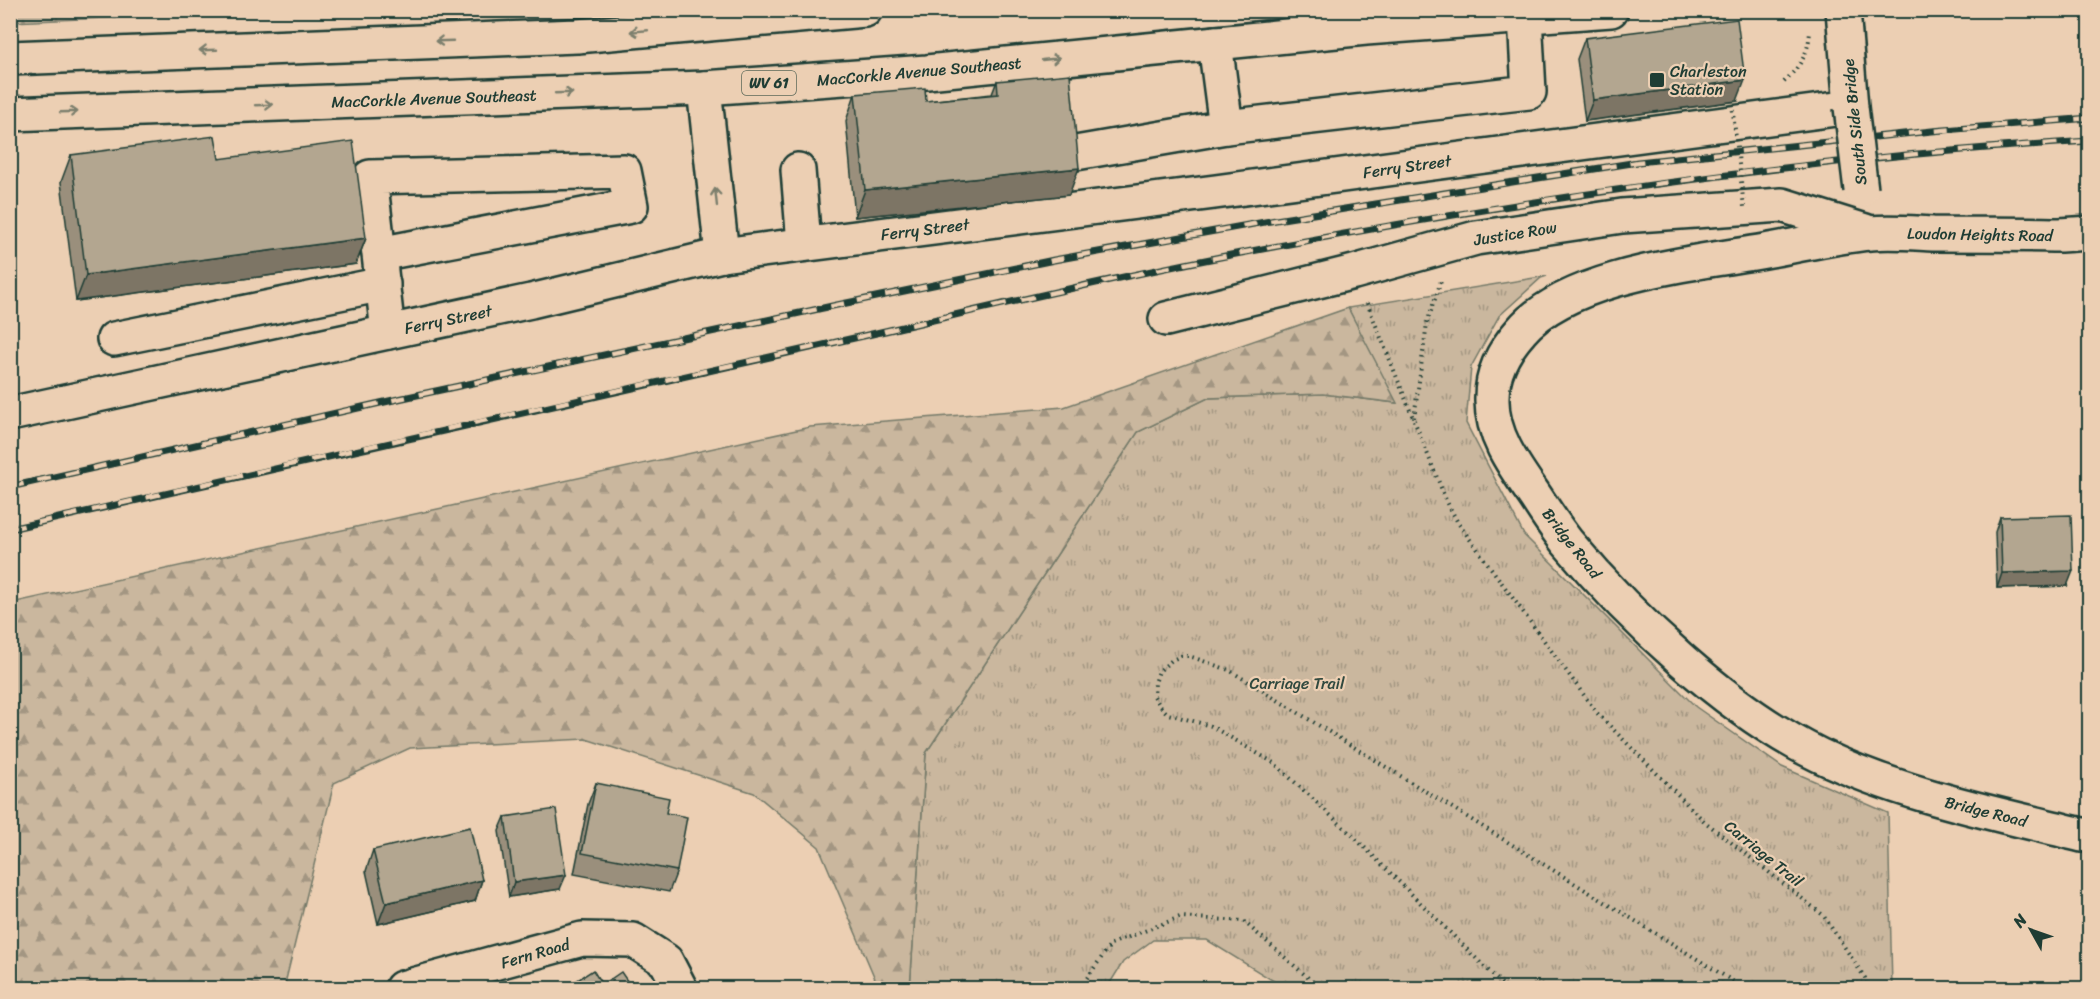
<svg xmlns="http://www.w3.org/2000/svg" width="2100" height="999" font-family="Sriracha,sans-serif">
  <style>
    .grass { fill: url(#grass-tufts); stroke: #747a69; stroke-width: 1.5 }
    .forest { fill: url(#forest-firs); stroke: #747a69; stroke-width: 1.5 }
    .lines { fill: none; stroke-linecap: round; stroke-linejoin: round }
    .minor-casing { stroke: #1f3d34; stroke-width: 38 }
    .major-casing { stroke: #1f3d34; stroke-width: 38 }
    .path { stroke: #1f3d34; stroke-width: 4; stroke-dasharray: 1.5 4.5; stroke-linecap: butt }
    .minor { stroke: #eccfb3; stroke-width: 33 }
    .major { stroke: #eccfb3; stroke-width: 33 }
    .rail-casing { stroke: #1f3d34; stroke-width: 7 }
    .rail { stroke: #eccfb3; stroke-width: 4.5; stroke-dasharray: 14; stroke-linecap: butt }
    .minor-bridge-casing { stroke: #1f3d34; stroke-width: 38; stroke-linecap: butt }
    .path-bridge { stroke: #1f3d34; stroke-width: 4; stroke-dasharray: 1.5 4.5; stroke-linecap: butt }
    .minor-bridge { stroke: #eccfb3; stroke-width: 33 }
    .wall { fill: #9a8f7c; stroke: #1f3d34; stroke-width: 1.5 }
    .shaded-wall { fill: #7d7465; stroke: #1f3d34; stroke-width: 1.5 }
    .building { fill: #b3a690; stroke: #1f3d34; stroke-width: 1.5 }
    .oneway { stroke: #7b7f6d }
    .poi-dot { fill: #1f3d34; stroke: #eccfb3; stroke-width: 2 }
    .labels { text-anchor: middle; stroke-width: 4.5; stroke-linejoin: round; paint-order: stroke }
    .shield { fill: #eccfb3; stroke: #5c695a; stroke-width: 1.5 }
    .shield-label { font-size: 15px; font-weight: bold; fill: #1f3d34 }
    .street-label { font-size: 16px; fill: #1f3d34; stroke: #eccfb3 }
    .poi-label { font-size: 16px; fill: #1f3d34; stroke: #eccfb3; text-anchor: start }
    .park-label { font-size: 16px; fill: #30493f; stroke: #eccfb3 }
  </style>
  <defs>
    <pattern id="grass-tufts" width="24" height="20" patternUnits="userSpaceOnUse" patternTransform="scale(1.5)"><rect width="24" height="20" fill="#cab79e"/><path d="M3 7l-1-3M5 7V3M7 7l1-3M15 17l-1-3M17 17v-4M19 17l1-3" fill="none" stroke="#a39682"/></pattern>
    <pattern id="forest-firs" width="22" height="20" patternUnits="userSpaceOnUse" patternTransform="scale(1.5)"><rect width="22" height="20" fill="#cab79e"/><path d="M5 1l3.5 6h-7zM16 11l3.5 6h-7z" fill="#a39682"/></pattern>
  </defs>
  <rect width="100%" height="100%" fill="#eccfb3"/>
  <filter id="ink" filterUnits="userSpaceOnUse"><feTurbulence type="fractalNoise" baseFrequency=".0167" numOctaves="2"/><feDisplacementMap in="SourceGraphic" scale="12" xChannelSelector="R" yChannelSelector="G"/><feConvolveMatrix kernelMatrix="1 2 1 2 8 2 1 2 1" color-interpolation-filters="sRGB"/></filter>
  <g filter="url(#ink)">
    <polygon class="grass" points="1547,276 1541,278 1499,316 1471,367 1466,423 1524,535 1696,707 1782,767 1888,813 1892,988 1285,988 1207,940 1153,940 1123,962 1107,988 910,988 926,753 1138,432 1208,398 1323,394 1396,403 1348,308"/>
    <g class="forest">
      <polygon points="11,10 266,10 266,11 11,22"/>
      <polygon points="1348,308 1397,403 1323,394 1208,398 1138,432 926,753 910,988 879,988 819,847 754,793 586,739 410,748 334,783 284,988 11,988 11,603 810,427 1064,407"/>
    </g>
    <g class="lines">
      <g class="minor-casing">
        <g id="minor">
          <polyline points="1215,43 1226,127"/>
          <polyline points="704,88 722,255"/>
          <polyline points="1070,154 1226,127 1529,92 1525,17"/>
          <polyline points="798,170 804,244"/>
          <path d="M2090,233L2060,235C2018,234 1976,234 1933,234C1912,233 1891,231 1870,233C1835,236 1800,245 1765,251C1696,263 1568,275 1521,331C1504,350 1491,374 1492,401C1492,437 1515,467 1535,496C1545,511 1555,527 1567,542C1631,619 1728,711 1819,755C1902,795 1993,813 2082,835H2090"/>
          <polyline points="379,254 631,206 624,171 370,177 388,332"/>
          <polyline points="1166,319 1354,272 1476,238 1622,216 1782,205 1865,231"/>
          <polyline points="114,339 383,284"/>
          <polyline points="402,988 582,939 633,940 666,961 680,988"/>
        </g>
      </g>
      <g class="major-casing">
        <g id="major">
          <polyline points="10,58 577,36 865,10"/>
          <polyline points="10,114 704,88 927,72 1366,28 1611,10"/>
          <polyline points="10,414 531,301 722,255 1215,192 1851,107 1843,10"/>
        </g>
      </g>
      <g class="path">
        <path d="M1784,82C1800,66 1808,55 1810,32"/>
        <polyline points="1367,303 1446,500 1458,523 1597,713 1704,821 1823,915 1865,978 1868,988"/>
        <polyline points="1414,418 1427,323 1441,281"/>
        <polyline points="1080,988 1111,944 1180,917 1243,921 1320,988"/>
        <polyline points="1506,988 1353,836 1274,763 1211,726 1168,714 1160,706 1154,696 1155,683 1159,671 1172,660 1181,656 1189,656 1229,670 1744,988"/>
      </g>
      <use href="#minor" class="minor"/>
      <use href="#major" class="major"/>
      <g class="rail-casing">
        <g id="rail">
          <polyline points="10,487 389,401 837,305 1054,260 1276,220 1638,162 1932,131 2090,118"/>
          <path d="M10,529C287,465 564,402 841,341C979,310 1117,276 1257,250C1531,198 1810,157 2090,141"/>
        </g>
      </g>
      <use href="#rail" class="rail"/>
      <g class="minor-bridge-casing">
        <polyline id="minor-bridge" points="1851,107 1861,190"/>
      </g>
      <polyline class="path-bridge" points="1732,104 1744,207"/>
      <use href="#minor-bridge" class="minor-bridge"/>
    </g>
    <g class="wall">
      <polygon points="1585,38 1737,101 1585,121 1577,59"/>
      <polygon points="997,81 1069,195 855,217 846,121 855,94 926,101 992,94"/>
      <polygon points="71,155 219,159 366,238 356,264 76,301 61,182"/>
      <polygon points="2000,517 2067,586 1997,588 1995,532"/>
      <polygon points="596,783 666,813 677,871 669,892 574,874 588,804"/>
      <polygon points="505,817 560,889 509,897 499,831"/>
      <polygon points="373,850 482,880 475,901 378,924 366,871"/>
    </g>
    <g class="shaded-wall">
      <polygon points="1745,80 1737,101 1585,121 1593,100"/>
      <polygon points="1079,168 1069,195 855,217 865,190"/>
      <polygon points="366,238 356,264 76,301 86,275"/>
      <polygon points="2073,571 2067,586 1997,588 2002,573"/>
      <polygon points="566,875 560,889 509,897 514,882"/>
      <polygon points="482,880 475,901 378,924 386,903"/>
    </g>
    <g class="building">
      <polygon points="1737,19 1745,80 1593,100 1585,38"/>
      <polygon points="1070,74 1079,168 865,190 855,94 925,88 926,101 998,94 997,81"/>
      <polygon points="215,136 219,159 353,141 366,238 86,275 71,155"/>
      <polygon points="2071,515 2073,571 2002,573 2000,517"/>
      <polygon points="596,783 669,798 666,813 687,817 677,871 582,853"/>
      <polygon points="556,809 566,875 514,882 505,817"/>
      <polygon points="470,827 482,880 386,903 373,850"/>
      <polygon points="593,970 602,985 621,972 632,988 565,988"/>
    </g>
    <defs><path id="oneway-shaft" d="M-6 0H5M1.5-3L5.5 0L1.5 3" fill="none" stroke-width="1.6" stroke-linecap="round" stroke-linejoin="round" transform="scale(1.5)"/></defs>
    <g class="oneway">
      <use href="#oneway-shaft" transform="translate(639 31) rotate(175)"/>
      <use href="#oneway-shaft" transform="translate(444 41) rotate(178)"/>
      <use href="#oneway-shaft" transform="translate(208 50) rotate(178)"/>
      <use href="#oneway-shaft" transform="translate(1051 59) rotate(-6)"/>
      <use href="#oneway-shaft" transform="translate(564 93) rotate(-2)"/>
      <use href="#oneway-shaft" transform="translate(264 105) rotate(-2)"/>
      <use href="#oneway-shaft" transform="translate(69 112) rotate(-2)"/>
      <use href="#oneway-shaft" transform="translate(716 197) rotate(-96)"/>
    </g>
  </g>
  <rect class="poi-dot" x="1649" y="72" width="16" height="16" rx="3"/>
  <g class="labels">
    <rect class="shield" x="742" y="71" width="54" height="24" rx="4.5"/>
    <g class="shield-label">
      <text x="769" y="88">WV 61</text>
    </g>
    <g class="street-label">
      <text transform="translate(919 71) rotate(-5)" y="6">MacCorkle Avenue Southeast</text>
      <text transform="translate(434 98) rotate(-2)" y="6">MacCorkle Avenue Southeast</text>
      <text transform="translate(1854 122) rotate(-96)" y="6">South Side Bridge</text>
      <text transform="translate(1407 166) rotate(-8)" y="6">Ferry Street</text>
      <text transform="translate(925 229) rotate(-7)" y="6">Ferry Street</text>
      <text transform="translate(1515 233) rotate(-9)" y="6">Justice Row</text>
      <text transform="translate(1980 234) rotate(1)" y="6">Loudon Heights Road</text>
      <text transform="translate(448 319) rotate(-12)" y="6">Ferry Street</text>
      <text transform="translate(1572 543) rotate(52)" y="6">Bridge Road</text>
      <text transform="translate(1986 811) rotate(14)" y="6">Bridge Road</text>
      <text transform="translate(1764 853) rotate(39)" y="6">Carriage Trail</text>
      <text transform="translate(535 953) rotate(-16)" y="6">Fern Road</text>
    </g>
    <g class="poi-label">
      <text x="1670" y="77">Charleston<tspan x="1670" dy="18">Station</tspan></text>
    </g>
    <g class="park-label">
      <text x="1297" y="689">Carriage Trail</text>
    </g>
  </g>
  <rect width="2100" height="999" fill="none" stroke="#eccfb3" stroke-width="36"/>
  <rect x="18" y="18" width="2064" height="963" fill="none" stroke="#1f3d34" stroke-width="2" filter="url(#ink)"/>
  <g transform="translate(2031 930) rotate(310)" stroke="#eccfb3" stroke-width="4.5" paint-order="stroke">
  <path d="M0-4.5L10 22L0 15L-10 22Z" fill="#1f3d34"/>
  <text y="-9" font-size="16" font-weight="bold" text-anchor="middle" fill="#1f3d34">N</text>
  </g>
</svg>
